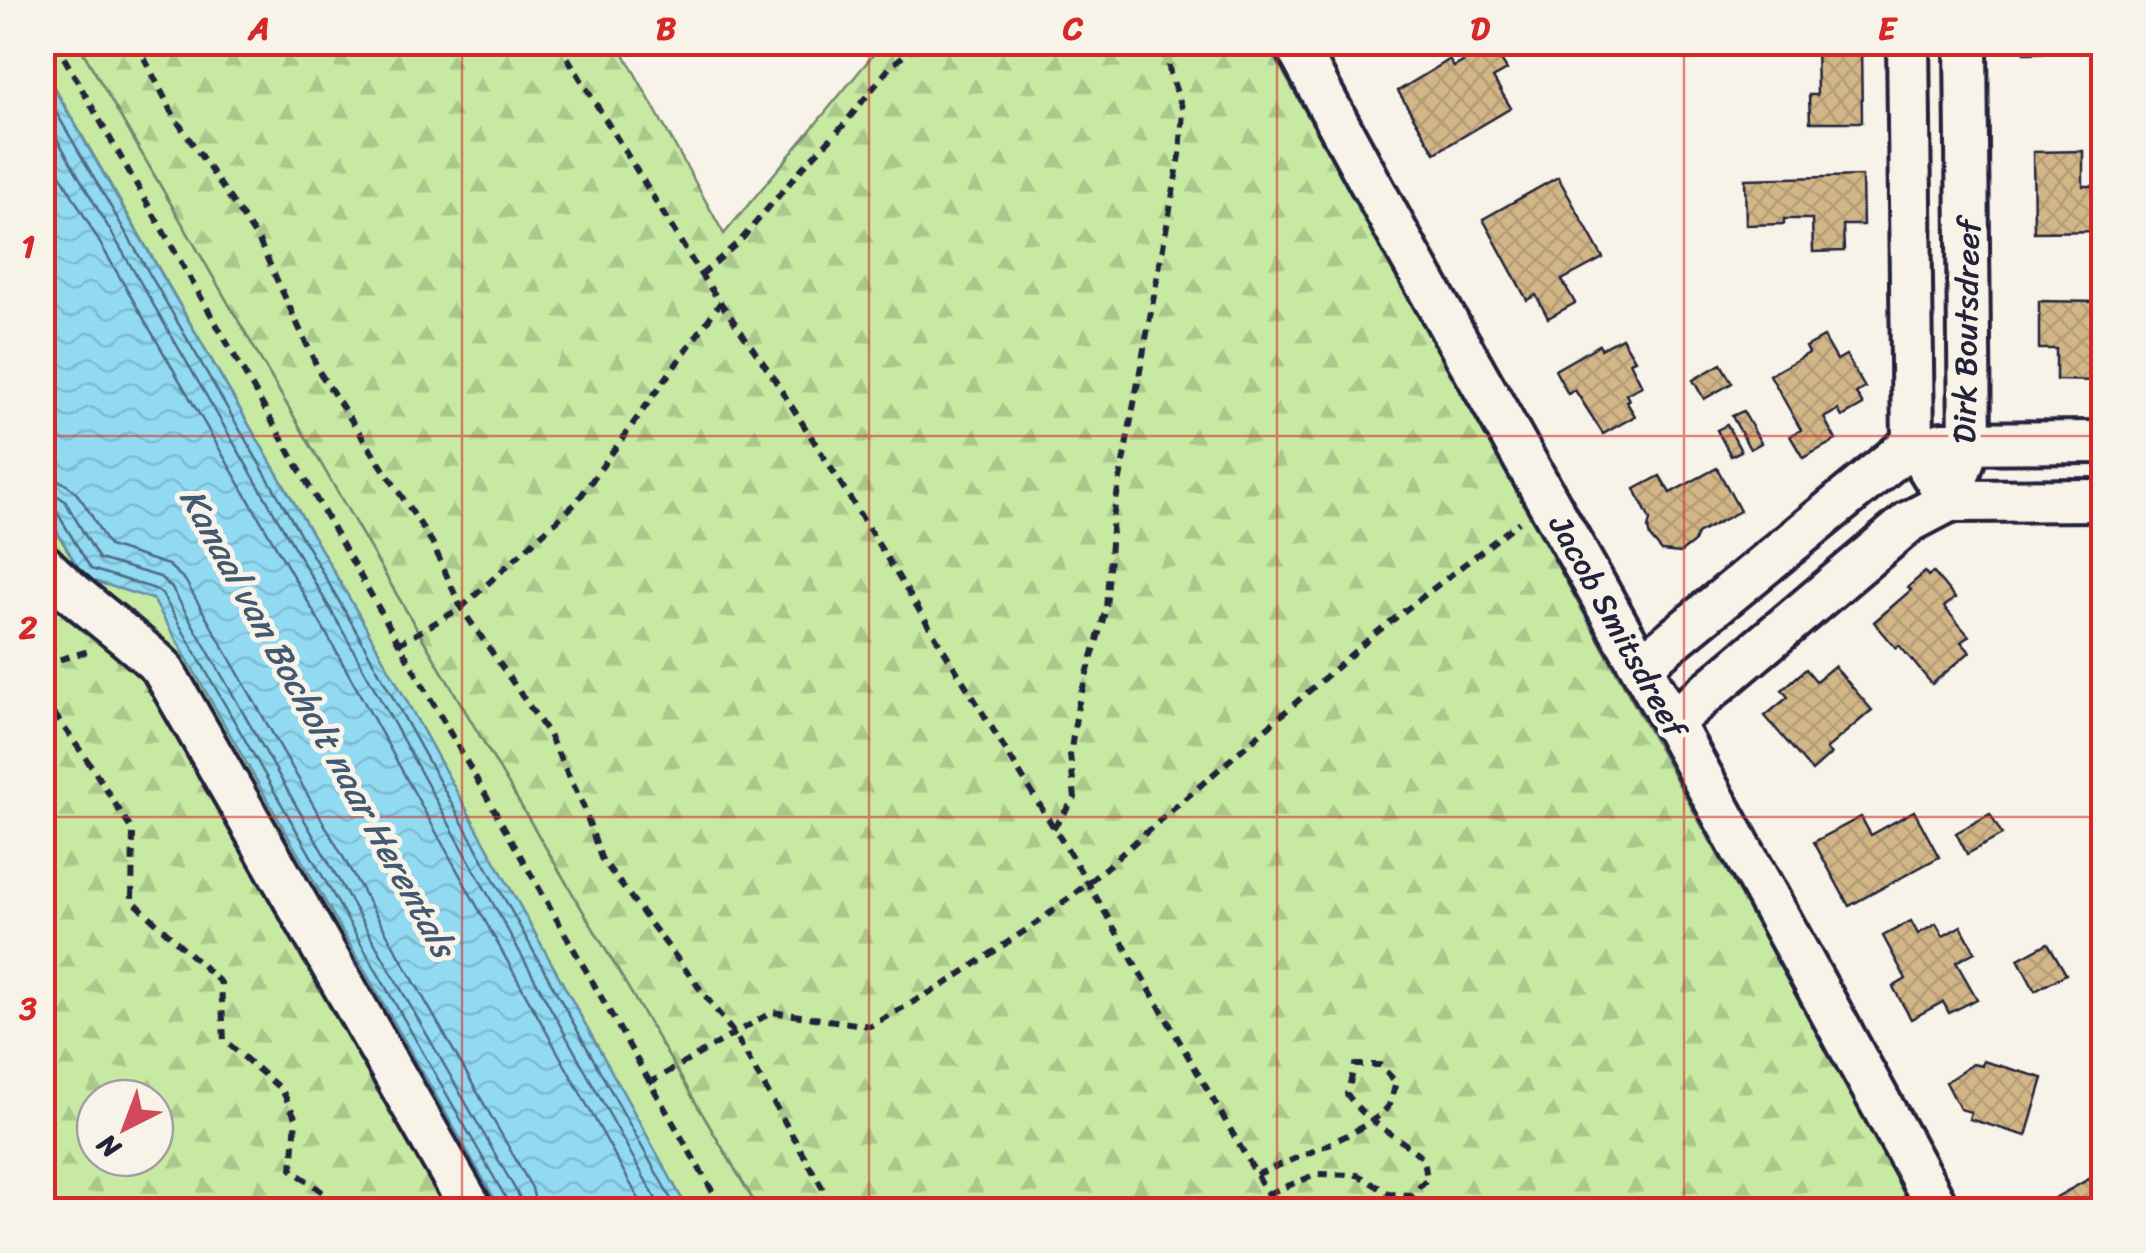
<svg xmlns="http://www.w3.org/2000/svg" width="2146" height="1253" font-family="Sriracha,sans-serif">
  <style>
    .grass { fill: #c7e9a2; stroke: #74866e; stroke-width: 2.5 }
    .forest { fill: url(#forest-firs); stroke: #74866e; stroke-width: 2.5; fill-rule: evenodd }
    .water { fill: url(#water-waves); stroke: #6590a9; stroke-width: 2.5 }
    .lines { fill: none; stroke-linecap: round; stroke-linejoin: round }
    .shore { stroke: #4e6c84; stroke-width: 2.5 }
    .building { fill: url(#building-cross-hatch); stroke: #22223b; stroke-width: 2.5 }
    .minor-casing { stroke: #22223b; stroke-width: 48 }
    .path { stroke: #22223b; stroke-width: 6; stroke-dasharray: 10 8; stroke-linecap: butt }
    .minor { stroke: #f7f3e8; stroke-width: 40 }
    .grid { fill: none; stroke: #d62828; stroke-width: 2.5; stroke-opacity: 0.55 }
    .labels { text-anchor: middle; stroke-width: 10; stroke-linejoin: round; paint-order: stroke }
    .street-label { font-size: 32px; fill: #22223b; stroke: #f7f3e8 }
    .water-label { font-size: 35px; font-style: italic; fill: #435972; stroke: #f7f3e8 }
    .neatline { fill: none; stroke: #d62828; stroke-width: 4 }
    .grid-label { font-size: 32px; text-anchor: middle; font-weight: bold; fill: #d62828 }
  </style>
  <defs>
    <pattern id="forest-firs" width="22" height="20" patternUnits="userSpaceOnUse" patternTransform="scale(2.5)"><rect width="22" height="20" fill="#c7e9a2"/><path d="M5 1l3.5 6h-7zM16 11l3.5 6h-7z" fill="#abc88c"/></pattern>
    <pattern id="water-waves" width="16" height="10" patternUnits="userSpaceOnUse" patternTransform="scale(2.5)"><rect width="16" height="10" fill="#91daf2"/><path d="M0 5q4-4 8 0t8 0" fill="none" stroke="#7dbbd0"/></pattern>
    <pattern id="building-cross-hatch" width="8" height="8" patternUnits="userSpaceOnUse" patternTransform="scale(2.5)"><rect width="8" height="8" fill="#d2b687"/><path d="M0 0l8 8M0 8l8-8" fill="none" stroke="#b49c75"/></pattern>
  </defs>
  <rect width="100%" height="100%" fill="#f7f3e8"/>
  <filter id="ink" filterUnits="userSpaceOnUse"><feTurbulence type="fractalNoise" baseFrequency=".01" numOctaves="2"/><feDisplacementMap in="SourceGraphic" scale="20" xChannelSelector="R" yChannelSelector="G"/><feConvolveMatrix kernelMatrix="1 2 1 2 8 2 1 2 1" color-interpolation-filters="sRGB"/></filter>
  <g filter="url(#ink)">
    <g class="grass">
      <polygon points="42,43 78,43 393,588 759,1210 688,1210 359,615 43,68"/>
      <polygon points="42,507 84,578 153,599 501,1210 482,1210 43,549"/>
    </g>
    <g class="forest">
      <polygon points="78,43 618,43 724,234 883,43 1267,43 1915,1210 759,1210 393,588"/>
      <path d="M42,576L141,656L462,1210H43ZM95,1098H155V1158H95Z"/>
    </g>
    <polygon class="water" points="42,68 359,615 688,1210 501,1210 153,599 84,578 43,507"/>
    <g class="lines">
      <g class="shore">
        <polyline points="42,88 350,620 677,1210"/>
        <polyline points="42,113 340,626 662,1210"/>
        <polyline points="42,143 326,633 645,1210"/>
        <path d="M42,477C80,478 91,519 109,546L168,565L185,580L532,1188L537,1210"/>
        <polyline points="42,492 55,494 65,501 99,559 160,577 172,588 519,1196 522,1210"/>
        <polyline points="42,504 49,505 55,509 91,569 155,589 162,594 508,1202 509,1210"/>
      </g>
    </g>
    <g class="building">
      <polygon points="1861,42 1862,122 1810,122 1809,95 1817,95 1816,43"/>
      <polygon points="2025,42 2064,42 2065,52 2025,53"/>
      <polygon points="1492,45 1507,70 1493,78 1511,108 1435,153 1398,91 1449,60 1454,67"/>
      <polygon points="2083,151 2083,186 2104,186 2104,231 2034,232 2033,152"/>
      <polygon points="1862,176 1863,225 1843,225 1844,251 1813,252 1812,219 1784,219 1784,224 1746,225 1745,179"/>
      <polygon points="1558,177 1603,258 1562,280 1575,303 1548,318 1536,295 1527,300 1483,219"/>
      <polygon points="2039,301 2099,302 2099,318 2104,318 2104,358 2098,358 2098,381 2056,380 2056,349 2039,349"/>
      <polygon points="1824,337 1837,360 1846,355 1865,388 1856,393 1863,405 1842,417 1838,410 1824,418 1836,440 1803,458 1790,436 1801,430 1770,375 1809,353 1806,347"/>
      <polygon points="1622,338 1635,360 1630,362 1642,386 1626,394 1629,400 1626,401 1635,416 1603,434 1575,390 1568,394 1555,370 1599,345 1601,349"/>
      <polygon points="1721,364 1732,383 1704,399 1693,380"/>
      <polygon points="1743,411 1761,443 1750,449 1732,416"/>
      <polygon points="1727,425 1741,451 1731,456 1717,430"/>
      <polygon points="1717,468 1740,511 1697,534 1694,542 1680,553 1662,551 1650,537 1648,529 1650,520 1635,489 1660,476 1670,493"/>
      <polygon points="1925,572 1928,576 1933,572 1955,598 1944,607 1969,636 1961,642 1970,652 1932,684 1899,645 1896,648 1874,622 1911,590 1908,587"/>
      <polygon points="1834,666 1872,710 1826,749 1831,754 1812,771 1765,716 1788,697 1782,690 1806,669 1816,681"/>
      <polygon points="1914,811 1939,857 1849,906 1814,842 1861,817 1871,835"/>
      <polygon points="1990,814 2002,835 1967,854 1956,833"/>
      <polygon points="1911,921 1918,934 1936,924 1943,936 1961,926 1975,952 1956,962 1977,999 1949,1013 1943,1002 1911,1019 1893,987 1906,979 1883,936"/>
      <polygon points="2048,943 2066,974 2035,991 2018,959"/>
      <polygon points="1983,1061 2043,1078 2026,1136 1969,1119 1971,1112 1960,1109 1946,1082 1973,1064 1982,1066"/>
      <polygon points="2089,1179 2104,1203 2104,1210 2033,1210"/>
    </g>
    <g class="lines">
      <g class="minor-casing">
        <g id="minor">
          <polyline points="1294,42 1405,247 1672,722 1939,1210"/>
          <polyline points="1908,42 1913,443"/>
          <polyline points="1913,443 1949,501 2104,500"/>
          <polyline points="1942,443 2104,442"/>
          <path d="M42,564C79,603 124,631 162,668L472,1210"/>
          <polyline points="1641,666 1913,443"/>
          <polyline points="1672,722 1909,522 1949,501 1970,443 1966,42"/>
        </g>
      </g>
      <g class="path">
        <polyline points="55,42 723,1210"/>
        <polyline points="136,42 175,118 259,241 320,373 432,542 461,608 548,733 583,805 601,858 735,1035 835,1210"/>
        <polyline points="558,42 701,275 771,374 838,479 1088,883 1277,1210"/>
        <polyline points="701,275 741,240 803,167 842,127 890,67 920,42"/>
        <polyline points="398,644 461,608 575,504 721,302"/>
        <polyline points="42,661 54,661 89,651"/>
        <polyline points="42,680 53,712 92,767 133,832 132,900 221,983 224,1040 282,1090 296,1119 292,1170 328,1196 336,1210"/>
        <polyline points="1053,828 1075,798 1070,755 1078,705 1106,609 1113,517 1180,155 1183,110 1170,73 1165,42"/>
        <polyline points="649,1083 772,1012 870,1026 947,983 1041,920 1088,883 1376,633 1519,522"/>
        <path d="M1256,1175C1285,1162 1374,1130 1389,1105C1392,1099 1394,1089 1396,1082L1380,1065H1355L1347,1094C1367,1124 1399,1136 1424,1159L1427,1179L1412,1195L1390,1194L1358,1175L1318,1174L1267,1194"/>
      </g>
      <use href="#minor" class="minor"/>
    </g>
  </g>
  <path class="grid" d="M462,42V1210M869,42V1210M1277,42V1210M1684,42V1210M42,436H2104M42,817H2104"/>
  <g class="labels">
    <g class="street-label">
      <text transform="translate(1966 331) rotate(-89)" y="11">Dirk Boutsdreef</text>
      <text transform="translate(1618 626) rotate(61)" y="11">Jacob Smitsdreef</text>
    </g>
    <g class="water-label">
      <text transform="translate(318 722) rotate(61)" y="12">Kanaal van Bocholt naar Herentals</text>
    </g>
  </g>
  <rect width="2146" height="1253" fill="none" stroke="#f7f3e8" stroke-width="110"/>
  <g transform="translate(125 1128) rotate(222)"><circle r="48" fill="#f7f3e8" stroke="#a29fa3" stroke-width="2.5"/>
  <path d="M0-8L18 38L0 25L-18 38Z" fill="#d1495b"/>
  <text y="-15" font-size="28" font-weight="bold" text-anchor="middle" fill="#22223b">N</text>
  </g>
  <rect x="55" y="55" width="2036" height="1143" class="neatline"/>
  <g class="grid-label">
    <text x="259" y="39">A</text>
    <text x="666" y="39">B</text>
    <text x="1073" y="39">C</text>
    <text x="1480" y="39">D</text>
    <text x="1887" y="39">E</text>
    <text x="28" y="257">1</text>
    <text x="28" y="638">2</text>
    <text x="28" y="1019">3</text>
  </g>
</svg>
